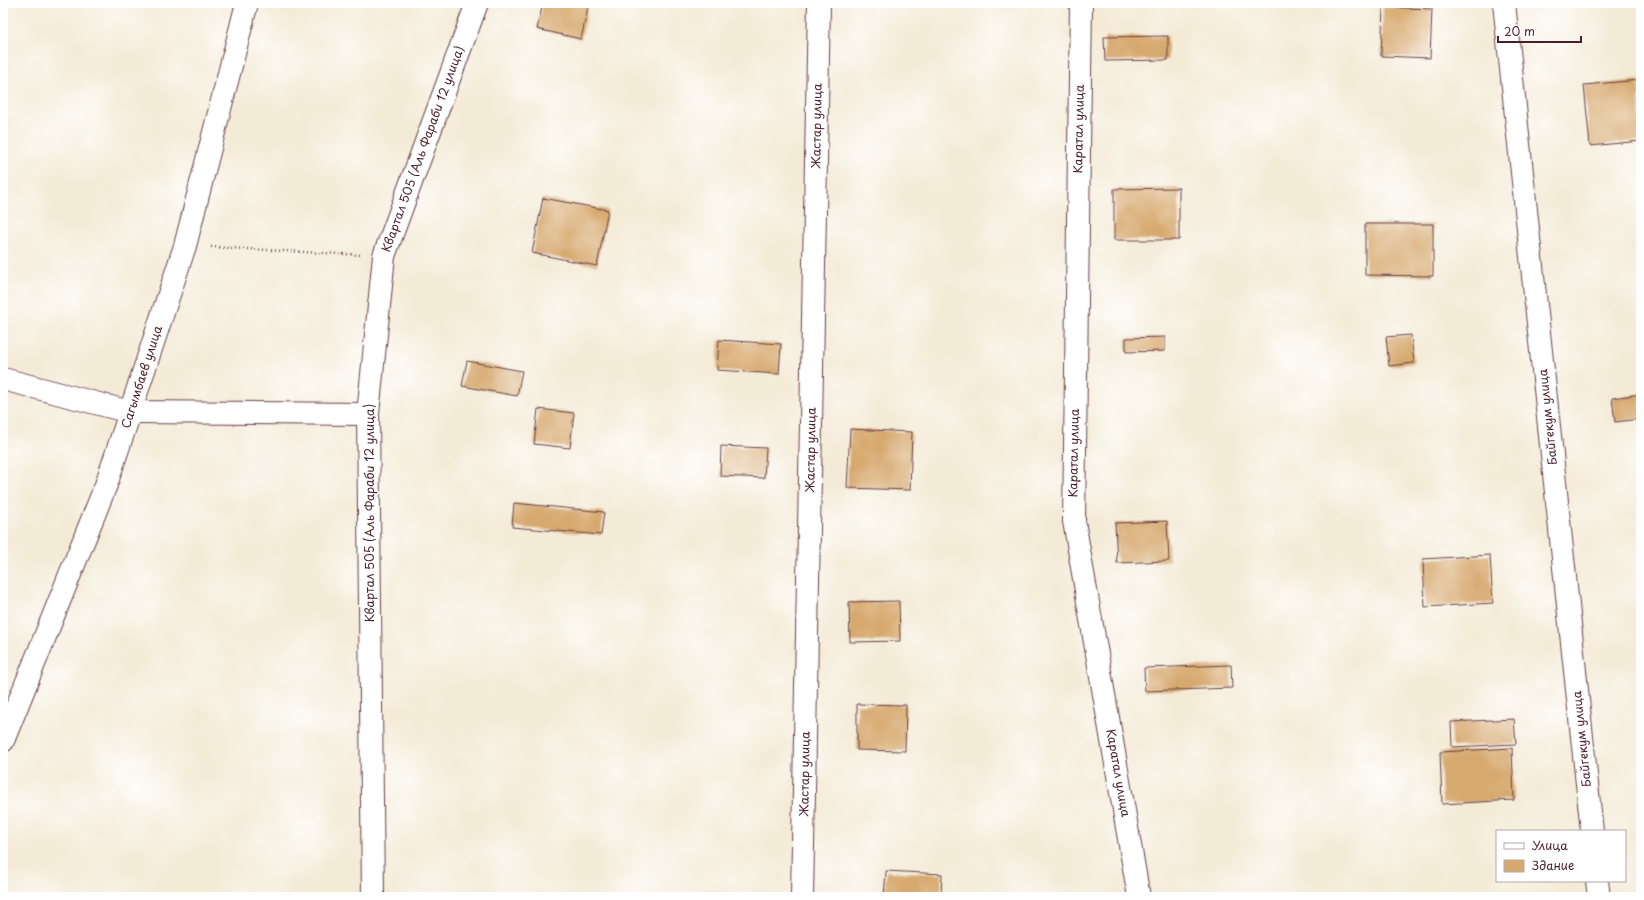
<svg xmlns="http://www.w3.org/2000/svg" width="1644" height="900" font-family="'Playpen Sans',sans-serif">
  <style>
    .building { fill: #d7a96e }
    .lines { fill: none; stroke-linecap: round; stroke-linejoin: round }
    .minor-casing { stroke: #643e45; stroke-width: 24 }
    .tertiary-casing { stroke: #643e45; stroke-width: 24 }
    .path { stroke: #643e45; stroke-width: 2.5; stroke-dasharray: 1 3; stroke-linecap: butt }
    .minor { stroke: #fff; stroke-width: 22 }
    .tertiary { stroke: #fff; stroke-width: 22 }
    .labels { text-anchor: middle; stroke-width: 3.5; stroke-linejoin: round; paint-order: stroke }
    .street-label { font-size: 12px; fill: #4a1f2b; stroke: #fff }
  </style>
  <rect width="100%" height="100%" fill="#fff"/>
  <filter id="ink" filterUnits="userSpaceOnUse"><feTurbulence type="fractalNoise" baseFrequency=".025" numOctaves="2"/><feDisplacementMap in="SourceGraphic" scale="8" xChannelSelector="R" yChannelSelector="G"/><feConvolveMatrix kernelMatrix="1 2 1 2 8 2 1 2 1" color-interpolation-filters="sRGB"/></filter>
  <filter id="wash" filterUnits="userSpaceOnUse"><feTurbulence type="fractalNoise" baseFrequency=".012" numOctaves="4" result="noise"/><feDisplacementMap in="SourceGraphic" scale="16" xChannelSelector="R" yChannelSelector="G"/><feGaussianBlur stdDeviation="0.9" result="paint"/><feColorMatrix in="noise" values="0 0 0 0 0 0 0 0 0 0 0 0 0 0 0 0 0 1.4 0 .05"/><feComposite in="paint" operator="in"/></filter>
  <g filter="url(#wash)">
    <rect width="100%" height="100%" fill="#f4ebd7"/>
    <g id="blocks">
      <g class="building">
        <polygon points="543,3 589,3 581,39 537,29"/>
        <polygon points="1383,7 1432,9 1430,58 1381,56"/>
        <polygon points="1168,36 1168,60 1105,61 1104,37"/>
        <polygon points="1639,80 1641,141 1590,146 1584,85"/>
        <polygon points="1179,188 1179,240 1114,240 1114,189"/>
        <polygon points="543,198 608,210 597,266 532,253"/>
        <polygon points="1365,224 1433,224 1433,276 1365,275"/>
        <polygon points="1411,335 1414,363 1389,366 1386,337"/>
        <polygon points="1165,337 1165,351 1126,352 1126,338"/>
        <polygon points="719,340 781,344 779,374 717,370"/>
        <polygon points="467,361 522,371 517,396 462,386"/>
        <polygon points="1641,394 1641,419 1615,422 1612,398"/>
        <polygon points="538,409 574,413 570,448 534,444"/>
        <polygon points="850,429 912,432 910,490 847,488"/>
        <polygon points="721,446 766,448 764,478 720,476"/>
        <polygon points="514,503 604,512 601,535 512,527"/>
        <polygon points="1167,521 1169,561 1117,563 1115,523"/>
        <polygon points="1490,555 1493,603 1425,607 1423,559"/>
        <polygon points="899,601 900,641 850,642 849,602"/>
        <polygon points="1231,665 1232,688 1145,691 1144,668"/>
        <polygon points="857,704 906,705 905,751 857,750"/>
        <polygon points="1514,719 1516,744 1452,747 1451,722"/>
        <polygon points="1512,748 1514,800 1442,804 1440,752"/>
        <polygon points="886,871 942,874 941,897 884,897"/>
      </g>
    </g>
  </g>
  <g filter="url(#ink)">
    <use href="#blocks" fill-opacity="0" stroke="#643e45" stroke-width="1"/>
    <g class="lines">
      <g class="minor-casing">
        <g id="minor">
          <polyline points="1081,3 1074,521 1139,897"/>
          <polyline points="1504,3 1592,831"/>
          <polyline points="3,379 130,412 368,414"/>
          <polyline points="1597,881 1599,897"/>
          <polyline points="373,897 368,414 384,256 477,3"/>
          <polyline points="802,897 819,3"/>
        </g>
      </g>
      <g class="tertiary-casing">
        <polyline id="tertiary" points="3,741 106,485 185,246 247,3"/>
      </g>
      <polyline class="path" points="211,247 360,255"/>
      <use href="#minor" class="minor"/>
      <use href="#tertiary" class="tertiary"/>
    </g>
  </g>
  <g class="labels">
    <g class="street-label">
      <text transform="translate(817 126) rotate(-89)" y="4">Жастар улица</text>
      <text transform="translate(1079 129) rotate(-89)" y="4">Каратал улица</text>
      <text transform="translate(423 149) rotate(-70)" y="4">Квартал 505 (Аль Фараби 12 улица)</text>
      <text transform="translate(142 377) rotate(-72)" y="4">Сагымбаев улица</text>
      <text transform="translate(1548 417) rotate(-96)" y="4">Байгекум улица</text>
      <text transform="translate(811 450) rotate(-89)" y="4">Жастар улица</text>
      <text transform="translate(1074 453) rotate(-89)" y="4">Каратал улица</text>
      <text transform="translate(370 513) rotate(-90)" y="4">Квартал 505 (Аль Фараби 12 улица)</text>
      <text transform="translate(1582 739) rotate(-96)" y="4">Байгекум улица</text>
      <text transform="translate(1118 773) rotate(80)" y="4">Каратал улица</text>
      <text transform="translate(805 774) rotate(-89)" y="4">Жастар улица</text>
    </g>
  </g>
  <rect width="1644" height="900" fill="none" stroke="#fff" stroke-width="16"/>
  <rect x="1496" y="830" width="130" height="52" fill="#ffffff" stroke="#b7a5aa"/>
  <rect x="1504" y="843" width="20" height="6" fill="#ffffff" stroke="#b7a5aa"/>
  <text x="1532" y="850" font-size="12" fill="#4a1f2b">Улица</text>
  <rect x="1504" y="860" width="20" height="12" fill="#d7a96e" stroke="#b7a5aa"/>
  <text x="1532" y="870" font-size="12" fill="#4a1f2b">Здание</text>
  <path d="M1498 36v6h83v-6" fill="none" stroke="#4a1f2b" stroke-width="2"/>
  <text x="1504" y="36" font-size="12" fill="#4a1f2b" stroke="#ffffff" stroke-width="3" paint-order="stroke">20 m</text>
</svg>
